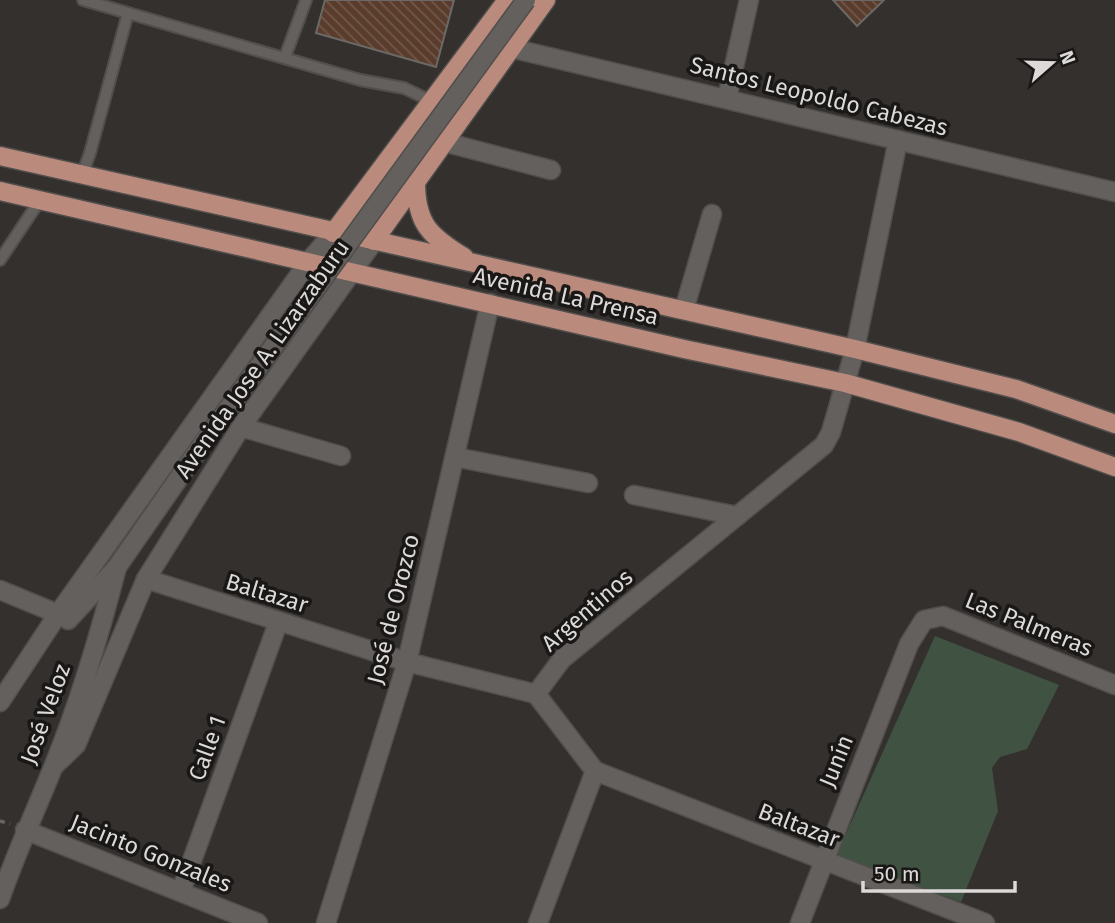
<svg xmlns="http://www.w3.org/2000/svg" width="1115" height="923" font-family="'Fira Sans',sans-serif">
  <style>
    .green { fill: #405343 }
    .building { fill: url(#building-back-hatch); stroke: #6c6866; stroke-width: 2 }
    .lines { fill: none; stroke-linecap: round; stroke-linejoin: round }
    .service-casing { stroke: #514e4c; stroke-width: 14 }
    .minor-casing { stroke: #514e4c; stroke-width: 21 }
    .tertiary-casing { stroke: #514e4c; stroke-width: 21 }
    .primary-casing { stroke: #514e4c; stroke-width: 21 }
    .path { stroke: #696664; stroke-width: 3.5; stroke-dasharray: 5 5; stroke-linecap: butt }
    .service { stroke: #64605e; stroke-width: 10 }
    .minor { stroke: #64605e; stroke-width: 18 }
    .tertiary { stroke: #64605e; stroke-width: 18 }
    .primary { stroke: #ba8b7d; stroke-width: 18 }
    .tertiary-bridge-casing { stroke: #514e4c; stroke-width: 21; stroke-linecap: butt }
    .tertiary-bridge { stroke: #64605e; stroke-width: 18 }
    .labels { text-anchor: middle; stroke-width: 7; stroke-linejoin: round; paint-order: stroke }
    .street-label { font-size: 23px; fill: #dcd9d8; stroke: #1a1817 }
  </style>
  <defs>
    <pattern id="building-back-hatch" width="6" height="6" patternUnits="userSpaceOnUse" patternTransform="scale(1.75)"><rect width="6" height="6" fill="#5a3c2c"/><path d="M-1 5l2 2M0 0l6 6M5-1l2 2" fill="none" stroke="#71584a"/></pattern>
  </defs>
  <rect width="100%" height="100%" fill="#33302e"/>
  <polygon class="green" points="935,636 1059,685 1027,749 1000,757 992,768 998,811 961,902 836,856"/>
  <g class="building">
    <polygon points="325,0 454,0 436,67 316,33"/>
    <polygon points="833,0 884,0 857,26"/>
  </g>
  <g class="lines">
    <g class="service-casing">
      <g id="service">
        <polyline points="83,0 360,80 404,88 433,102"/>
        <polyline points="285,57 306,0"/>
        <polyline points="82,175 90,153 128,13"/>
        <polyline points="0,260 40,200"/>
      </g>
    </g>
    <g class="minor-casing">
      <g id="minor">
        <polyline points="511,48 1115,192"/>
        <polyline points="727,98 749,0"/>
        <polyline points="444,142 551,170"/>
        <polyline points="684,310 712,214"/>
        <polyline points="241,427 341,456"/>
        <polyline points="455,457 588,483"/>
        <polyline points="634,495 737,516"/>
        <polyline points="146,579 407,662 536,694"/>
        <polyline points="0,590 58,614"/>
        <polyline points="536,694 562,659 824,445 831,432 855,349 898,140"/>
        <polyline points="536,694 595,771"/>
        <polyline points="595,771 985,923"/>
        <polyline points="25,830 258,923"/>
        <polyline points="181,891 278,623"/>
        <polyline points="326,923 407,662 490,303"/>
        <polyline points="538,923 595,771"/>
        <polyline points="800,923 909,644 924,620 943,616 1115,685"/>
      </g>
    </g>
    <g class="tertiary-casing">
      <g id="tertiary">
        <polyline points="68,620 117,567 208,436"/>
        <polyline points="0,702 58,614 310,260 333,233"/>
        <polyline points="55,765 76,745 146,579 241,427 374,241"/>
        <path d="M0,899C16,853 36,810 54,765C80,701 100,633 117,567"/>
      </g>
    </g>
    <g class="primary-casing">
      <g id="primary">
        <polyline points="0,156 855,349 1016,389 1115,424"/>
        <path d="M416,182C416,224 430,236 464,257"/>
        <polyline points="0,191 684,349 845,383 1019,432 1115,467"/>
        <polyline points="333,233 507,0"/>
        <polyline points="374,241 546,0"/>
      </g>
    </g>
    <polyline class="path" points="0,821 10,824"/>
    <use href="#service" class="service"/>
    <use href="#minor" class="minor"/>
    <use href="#tertiary" class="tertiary"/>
    <use href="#primary" class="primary"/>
    <g class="tertiary-bridge-casing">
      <polyline id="tertiary-bridge" points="208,436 526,0"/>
    </g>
    <use href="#tertiary-bridge" class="tertiary-bridge"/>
  </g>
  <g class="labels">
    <g class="street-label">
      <text transform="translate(819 96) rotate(14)" y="8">Santos Leopoldo Cabezas</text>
      <text transform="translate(566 296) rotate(13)" y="8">Avenida La Prensa</text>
      <text transform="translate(262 359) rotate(-55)" y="8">Avenida Jose A. Lizarzaburu</text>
      <text transform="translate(267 593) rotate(17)" y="8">Baltazar</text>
      <text transform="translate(393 609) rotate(-76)" y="8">José de Orozco</text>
      <text transform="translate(587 610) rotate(-41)" y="8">Argentinos</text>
      <text transform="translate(1029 624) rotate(22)" y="8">Las Palmeras</text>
      <text transform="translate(45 714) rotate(-70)" y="8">José Veloz</text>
      <text transform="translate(207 748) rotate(-70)" y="8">Calle 1</text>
      <text transform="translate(836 761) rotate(-68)" y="8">Junín</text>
      <text transform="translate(799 825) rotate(21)" y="8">Baltazar</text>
      <text transform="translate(151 853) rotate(22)" y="8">Jacinto Gonzales</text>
    </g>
  </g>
  <g transform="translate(1052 63) rotate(70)" stroke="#1a1817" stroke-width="5" paint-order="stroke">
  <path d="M0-5L12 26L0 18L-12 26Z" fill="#dcd9d8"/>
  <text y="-10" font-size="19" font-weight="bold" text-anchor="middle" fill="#dcd9d8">N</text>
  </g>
  <path d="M863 881v10h152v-10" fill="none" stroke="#dcd9d8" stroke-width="3.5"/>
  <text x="874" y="881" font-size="21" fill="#dcd9d8" stroke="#1a1817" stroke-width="5" paint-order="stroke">50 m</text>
</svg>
